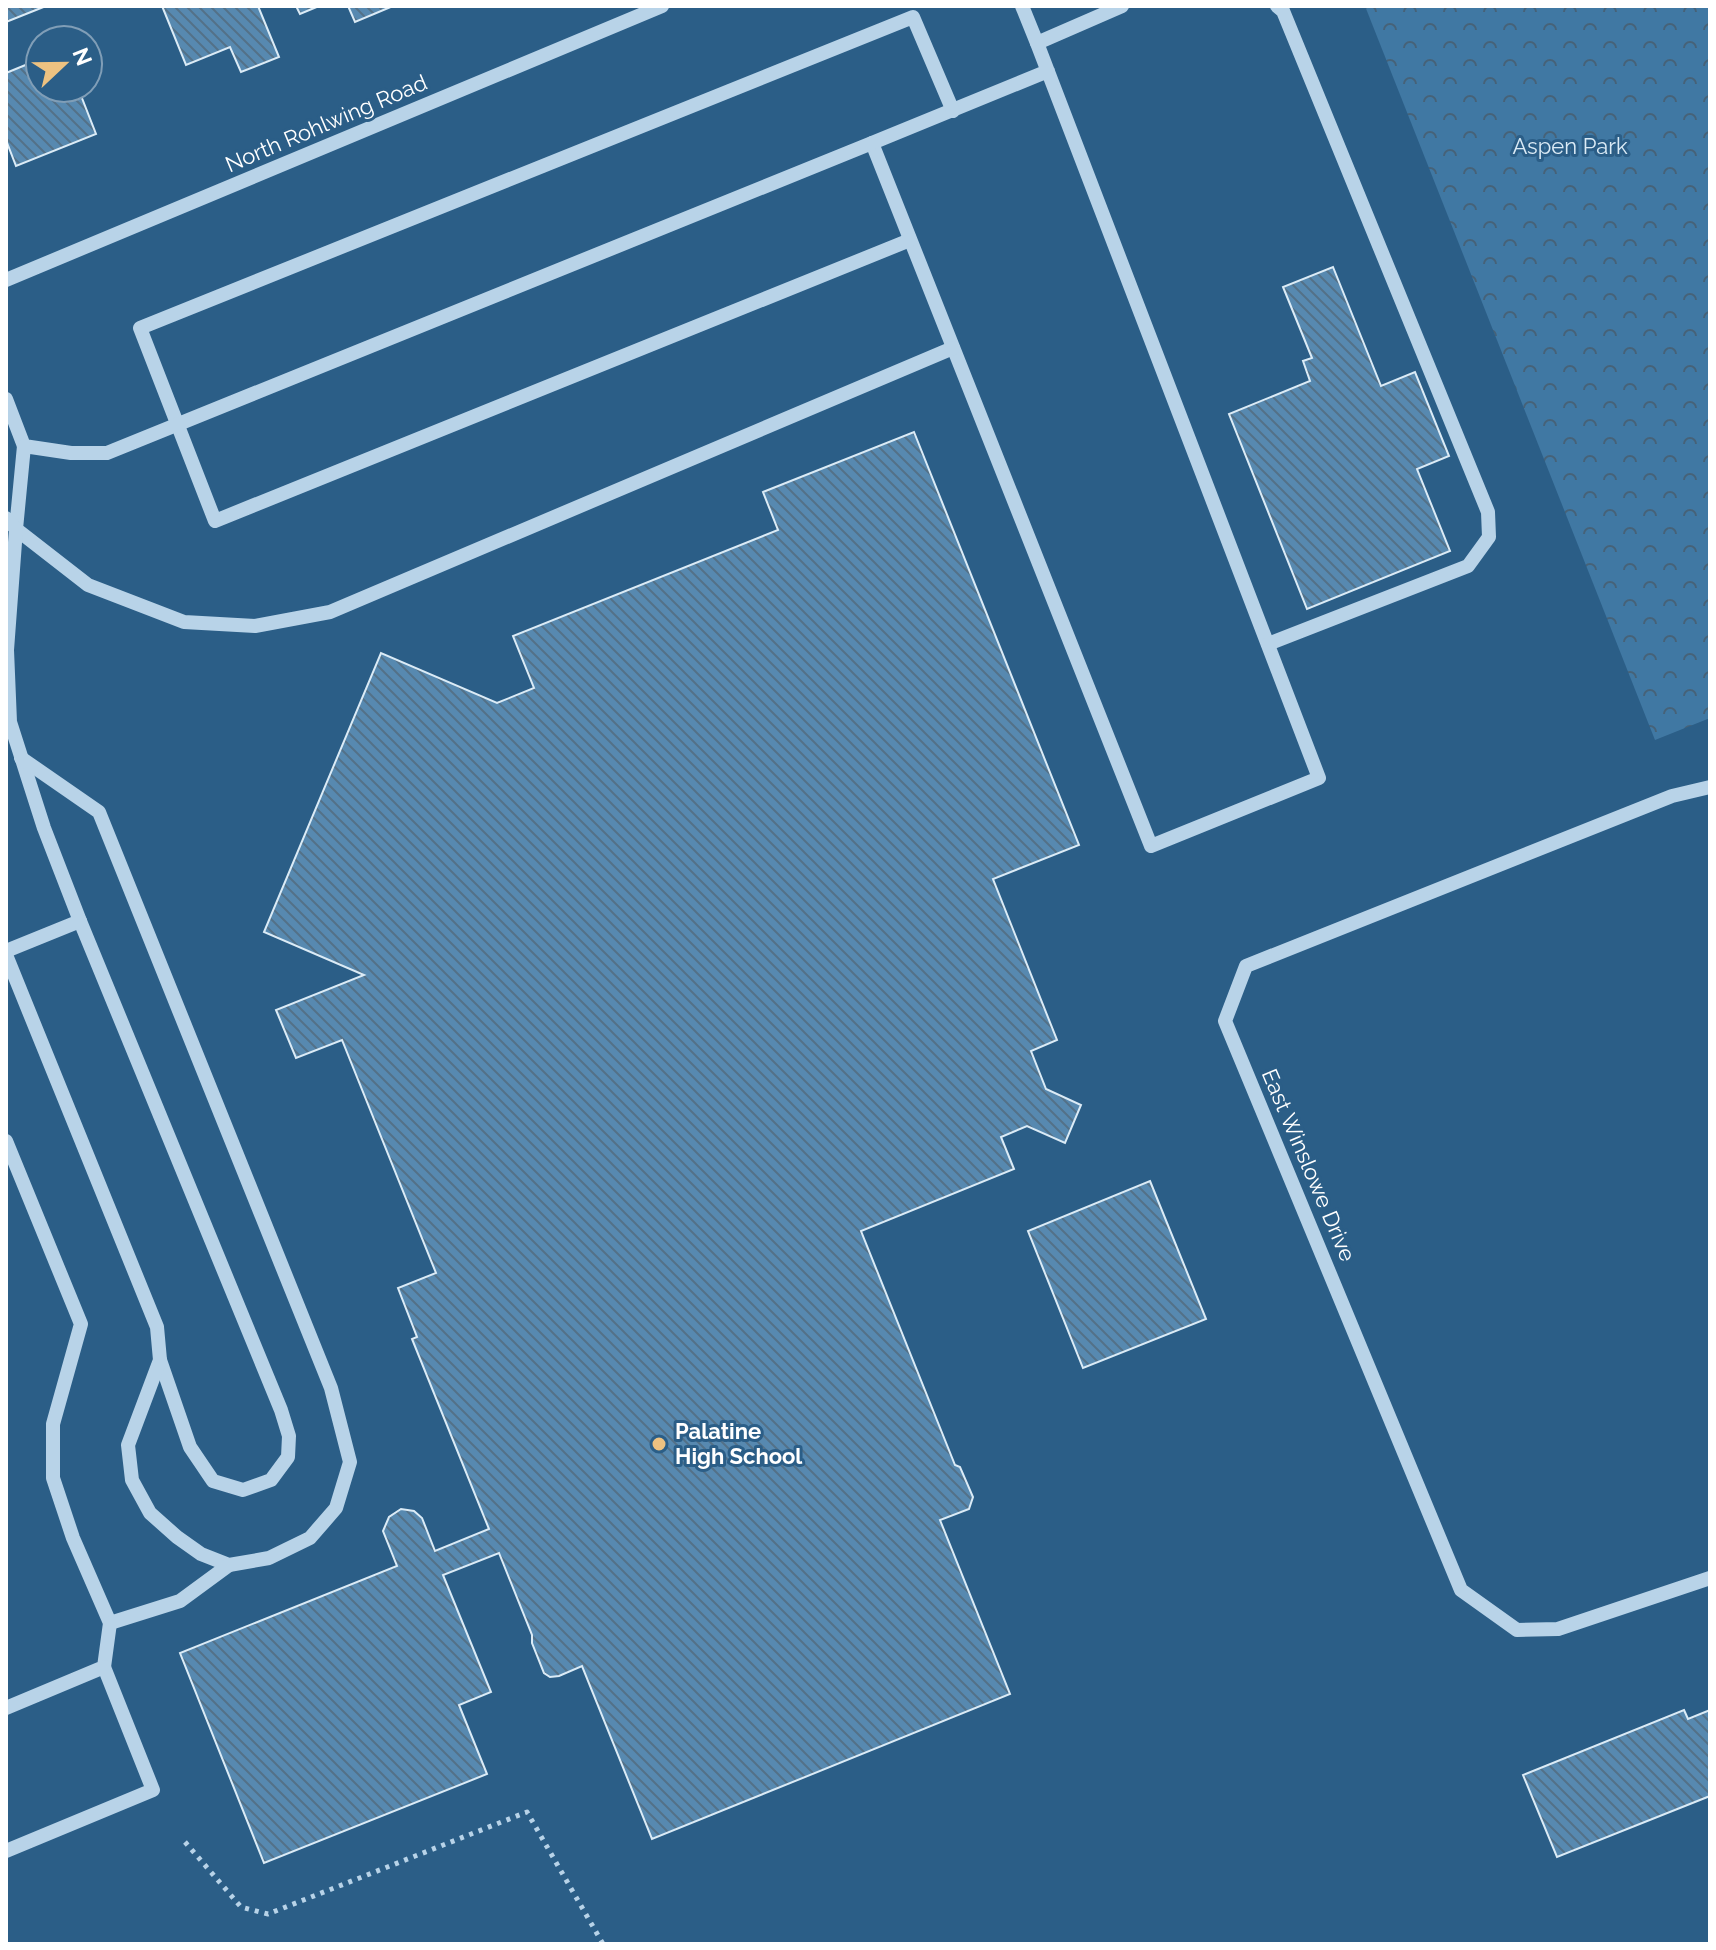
<svg xmlns="http://www.w3.org/2000/svg" width="1716" height="1950" font-family="Raleway,sans-serif">
  <style>
    .forest { fill: url(#forest-crowns) }
    .building { fill: url(#building-back-hatch); stroke: #dbebf6; stroke-width: 2 }
    .lines { fill: none; stroke-linecap: round; stroke-linejoin: round }
    .path { stroke: #b8d3e8; stroke-width: 5; stroke-dasharray: 4 6; stroke-linecap: butt }
    .minor { stroke: #b8d3e8; stroke-width: 14 }
    .poi-dot { fill: #edc281; stroke: #2b5e87; stroke-width: 3 }
    .labels { text-anchor: middle; stroke-width: 6; stroke-linejoin: round; paint-order: stroke }
    .street-label { font-size: 22px; fill: #fff; stroke: #2b5e87 }
    .park-label { font-size: 22px; fill: #dbebf6; stroke: #2b5e87 }
    .poi-label { font-size: 22px; font-weight: bold; fill: #fff; stroke: #2b5e87; text-anchor: start }
  </style>
  <defs>
    <pattern id="forest-crowns" width="20" height="18" patternUnits="userSpaceOnUse" patternTransform="scale(2)"><rect width="20" height="18" fill="#4078a3"/><path d="M2 6a3 3 0 1 1 6 0M12 15a3 3 0 1 1 6 0" fill="none" stroke="#466278"/></pattern>
    <pattern id="building-back-hatch" width="6" height="6" patternUnits="userSpaceOnUse" patternTransform="scale(2)"><rect width="6" height="6" fill="#5789b0"/><path d="M-1 5l2 2M0 0l6 6M5-1l2 2" fill="none" stroke="#537188"/></pattern>
  </defs>
  <rect width="100%" height="100%" fill="#2b5e87"/>
  <polygon class="forest" points="1365,6 1710,6 1710,718 1655,740"/>
  <g class="building">
    <polygon points="6,6 46,6 6,22"/>
    <polygon points="162,6 258,6 279,57 241,72 230,47 186,65"/>
    <polygon points="296,6 319,6 300,14"/>
    <polygon points="348,6 393,6 355,22"/>
    <polygon points="40,59 40,88 78,88 96,134 16,166 6,140 6,73"/>
    <polygon points="1333,267 1381,386 1415,372 1449,456 1417,469 1450,551 1307,609 1229,414 1310,381 1303,361 1312,358 1283,287"/>
    <polygon points="914,432 1079,845 993,879 1057,1040 1031,1051 1046,1089 1081,1105 1065,1143 1027,1126 1001,1137 1014,1169 861,1231 955,1465 960,1467 973,1497 969,1509 940,1520 1010,1694 652,1839 582,1666 559,1676 550,1677 544,1673 532,1643 532,1635 499,1553 443,1575 491,1692 459,1705 487,1774 264,1863 180,1653 397,1566 383,1531 389,1517 401,1509 414,1511 422,1518 435,1551 489,1529 412,1339 417,1337 398,1288 436,1273 342,1040 296,1058 276,1010 364,975 264,932 381,653 497,703 534,688 513,636 778,530 763,492"/>
    <polygon points="1150,1181 1206,1319 1083,1368 1028,1231"/>
    <polygon points="1684,1710 1688,1719 1710,1710 1710,1796 1557,1857 1523,1775"/>
  </g>
  <g class="lines">
    <polyline class="path" points="185,1842 241,1907 268,1914 527,1812 603,1944"/>
    <g class="minor">
      <polyline points="1022,6 1037,43 1319,778 1151,846 872,143 1048,71"/>
      <polyline points="1037,43 1122,6"/>
      <polyline points="910,240 215,521 140,328 913,17 953,111"/>
      <polyline points="6,280 662,6"/>
      <polyline points="6,399 24,446 71,453 107,453 872,143"/>
      <polyline points="24,446 16,529 88,585 184,622 255,626 330,612 953,348"/>
      <polyline points="6,518 16,529 7,650 10,722 44,828 80,921 281,1410 289,1436 288,1457 271,1480 243,1490 213,1481 190,1447 160,1360"/>
      <polyline points="1268,644 1468,566 1489,537 1488,512 1283,11 1277,6"/>
      <polyline points="1710,787 1672,796 1246,966 1225,1021 1461,1590 1517,1630 1558,1629 1710,1578"/>
      <polyline points="6,951 80,921"/>
      <polyline points="6,955 157,1327 160,1360 128,1445 132,1480 150,1513 177,1537 201,1554 229,1565 269,1558 310,1538 336,1508 350,1462 331,1388 99,812 21,758"/>
      <polyline points="6,1141 81,1324 53,1424 53,1478 73,1538 110,1623 104,1667 6,1708"/>
      <polyline points="110,1623 180,1601 229,1565"/>
      <polyline points="6,1851 153,1790 104,1667"/>
    </g>
  </g>
  <circle class="poi-dot" cx="659" cy="1444" r="8"/>
  <g class="labels">
    <g class="street-label">
      <text transform="translate(326 123) rotate(-23)" y="8">North Rohlwing Road</text>
      <text transform="translate(1309 1165) rotate(67)" y="8">East Winslowe Drive</text>
    </g>
    <g class="park-label">
      <text x="1570" y="154">Aspen Park</text>
    </g>
    <g class="poi-label">
      <text x="675" y="1439">Palatine<tspan x="675" dy="25">High School</tspan></text>
    </g>
  </g>
  <rect width="1716" height="1950" fill="none" stroke="#ffffff" stroke-width="16"/>
  <g transform="translate(64 64) rotate(68)"><circle r="38" fill="#2b5e87" stroke="#809eb7" stroke-width="2"/>
  <path d="M0-6L14 30L0 20L-14 30Z" fill="#edc281"/>
  <text y="-12" font-size="22" font-weight="bold" text-anchor="middle" fill="#ffffff">N</text>
  </g>
</svg>
